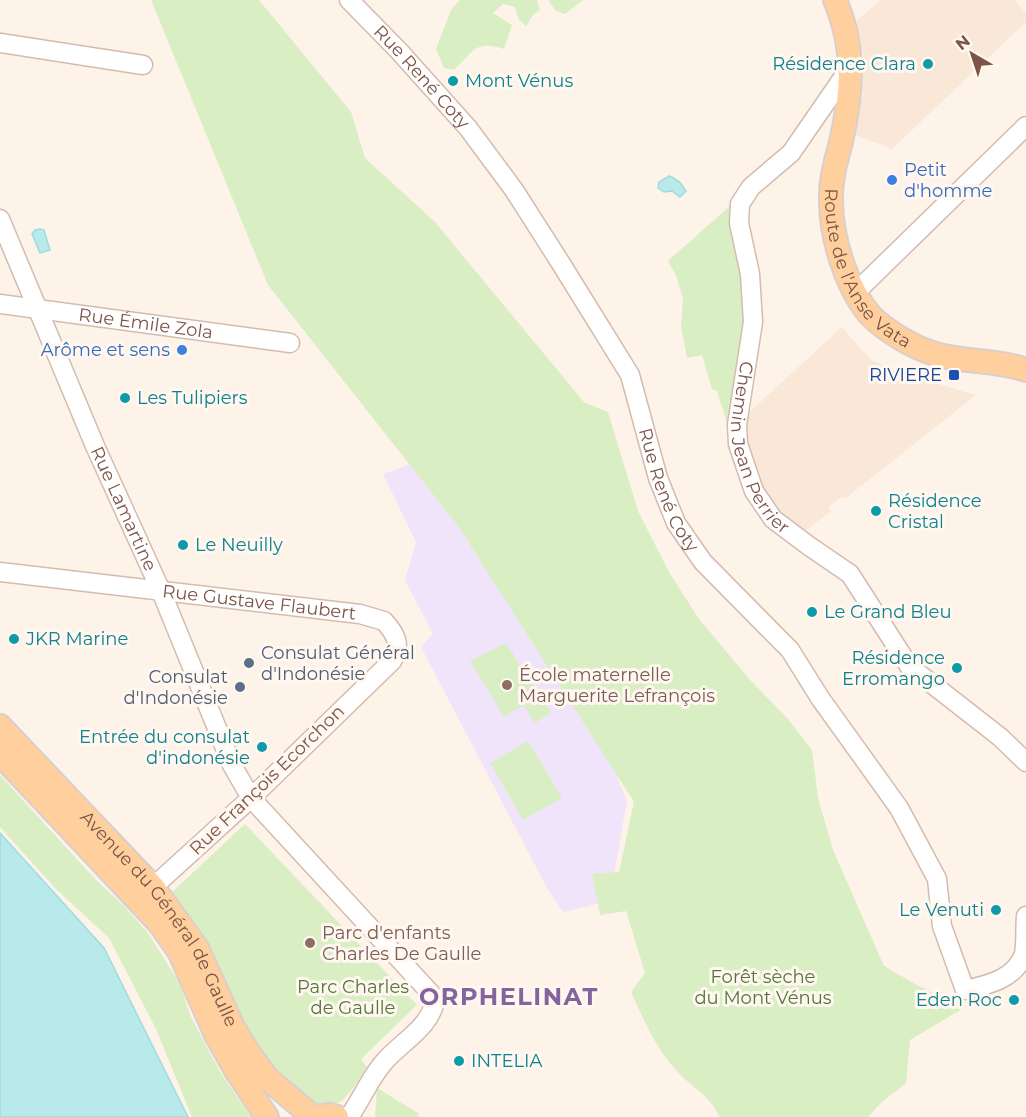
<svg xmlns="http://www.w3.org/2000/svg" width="1026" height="1117" font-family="Montserrat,sans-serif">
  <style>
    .residential { fill: #f9e7d8 }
    .education { fill: #f0e4fb }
    .green { fill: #daeec4 }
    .water { fill: #b9eaeb; stroke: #9edcde; stroke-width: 1.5 }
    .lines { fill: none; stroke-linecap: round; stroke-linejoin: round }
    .minor-casing { stroke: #d5bbae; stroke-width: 21 }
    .major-casing { stroke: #dacfcc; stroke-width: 26 }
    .minor { stroke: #fff; stroke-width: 18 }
    .major { stroke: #ffcf9e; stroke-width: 22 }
    .culture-dot { fill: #0f9aa8; stroke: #fff7f0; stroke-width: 2 }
    .shop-dot { fill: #3f7fe0; stroke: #fff7f0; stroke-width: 2 }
    .transit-dot { fill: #1a4fb4; stroke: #fff7f0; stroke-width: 2 }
    .service-dot { fill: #5c6f8a; stroke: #fff7f0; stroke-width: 2 }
    .education-dot { fill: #8d6e63; stroke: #fff7f0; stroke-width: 2 }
    .labels { text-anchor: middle; stroke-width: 6; stroke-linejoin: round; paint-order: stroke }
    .culture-label { font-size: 18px; fill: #0d838f; stroke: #fff7f0; text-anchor: start }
    .street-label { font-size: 18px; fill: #7c5448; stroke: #fff7f0 }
    .shop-label { font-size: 18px; fill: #366cbe; stroke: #fff7f0; text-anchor: start }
    .transit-label { font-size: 18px; fill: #164399; stroke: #fff7f0; text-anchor: end }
    .service-label { font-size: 18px; fill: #4e5e75; stroke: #fff7f0; text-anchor: start }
    .education-label { font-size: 18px; fill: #785e54; stroke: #fff7f0; text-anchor: start }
    .park-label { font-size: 18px; fill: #537739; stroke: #fff7f0 }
    .district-label { font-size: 24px; font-weight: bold; letter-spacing: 1.5px; fill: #84649f; stroke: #fff7f0 }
  </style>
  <rect width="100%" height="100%" fill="#fef3e8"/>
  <g class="residential">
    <polygon points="880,0 1014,0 1026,13 1026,22 892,149 856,135 863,92 863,53 854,23"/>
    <polygon points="842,327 871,360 901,373 976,395 846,498 842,497 828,507 831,511 804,532 782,514 762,489 746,444 742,419"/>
  </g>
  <polygon class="education" points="417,462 596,723 627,801 614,875 606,902 563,912 547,888 421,647 433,634 405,580 416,542 383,474"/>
  <g class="green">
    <path d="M151,0H259L351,112L365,158L434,221L584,402L608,412L638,511L669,572L699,619L751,681L787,718L812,750L818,798L833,850L884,966L917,985L964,1008L910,1040L906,1083L882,1102L868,1117H719C711,1095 689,1086 675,1069C655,1047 643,1018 631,992L645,973L626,911L600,915L592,874L619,872L634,802L458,526L268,285Z"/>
    <path d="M460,0H537L540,10L533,15L526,26L519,20L515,7L503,4L493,13L512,25L504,49C475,40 474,51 454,70L444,68L436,49L451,10Z"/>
    <polygon points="548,0 583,0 565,14 556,11"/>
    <polygon points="730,206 738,260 745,290 742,330 729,430 717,391 712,389 702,355 687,358 681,327 683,299 676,275 668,261"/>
    <polygon points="506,643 551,713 535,723 524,705 504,717 470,661"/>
    <polygon points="528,741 562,798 523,820 490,763"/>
    <polygon points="0,775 96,880 122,904 148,933 180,984 191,1017 220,1072 251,1117 192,1117 156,1029 109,938 56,889 0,827"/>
    <polygon points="245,824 417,1005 361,1059 367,1067 354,1087 343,1100 331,1107 314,1104 284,1083 247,1033 217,965 193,923 171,893"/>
    <polygon points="377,1088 418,1113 419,1117 375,1117"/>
  </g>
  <g class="water">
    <path d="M669,176C676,178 682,184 686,191L680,197L672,191L664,192L658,188L659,182Z"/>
    <polygon points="40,229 44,230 50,250 40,253 32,234 35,230"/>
    <polygon points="0,833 104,948 188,1117 0,1117"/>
  </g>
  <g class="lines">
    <g class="minor-casing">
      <g id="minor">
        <path id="s1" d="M349,0L399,51L468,128L514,190L560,262L630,375L658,478L676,523L703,562L790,650L820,698L899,808L937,879L942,926L965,990C988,985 1015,979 1024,954C1026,943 1025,928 1026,916"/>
        <polyline points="0,43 143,65"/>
        <path id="s2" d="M851,66L791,153L751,187L740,204L739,223L750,274L753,322L737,425L738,444L754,491L773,519L809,546L850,574L909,666L1000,737L1026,762"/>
        <path id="s3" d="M0,219L95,446L161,591L232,765L251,798L435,998C433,1026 401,1042 384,1062C370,1078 361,1100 349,1117"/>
        <polyline points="856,292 1026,126"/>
        <path id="s4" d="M0,304L290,343"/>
        <path id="s5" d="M0,572L360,614L384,621C397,635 401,645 392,661L251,798L153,887"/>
      </g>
    </g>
    <g class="major-casing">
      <g id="major">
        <path id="s6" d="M835,0C856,48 852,93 841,142C836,161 830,181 831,201C831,237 846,287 870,315C884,330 913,347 932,353C962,363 996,359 1026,370"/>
        <path id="s7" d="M0,726L153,887L197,948L233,1027L248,1052L267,1078L313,1117"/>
        <polyline points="0,754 159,923 179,951 216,1035 235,1069 267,1117"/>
        <polyline points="314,1117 330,1115 337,1117"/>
      </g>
    </g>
    <use href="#minor" class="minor"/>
    <use href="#major" class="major"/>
  </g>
  <g class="culture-dot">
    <circle cx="928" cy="64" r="6"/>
    <circle cx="453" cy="81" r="6"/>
    <circle cx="125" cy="398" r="6"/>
    <circle cx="876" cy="511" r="6"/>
    <circle cx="183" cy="545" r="6"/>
    <circle cx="812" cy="612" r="6"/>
    <circle cx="14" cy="639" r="6"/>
    <circle cx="957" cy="668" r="6"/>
    <circle cx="262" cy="747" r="6"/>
    <circle cx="996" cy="910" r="6"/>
    <circle cx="1014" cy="1000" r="6"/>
    <circle cx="459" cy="1061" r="6"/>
  </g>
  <g class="shop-dot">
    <circle cx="892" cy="180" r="6"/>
    <circle cx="182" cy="350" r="6"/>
  </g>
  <rect class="transit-dot" x="948" y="369" width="12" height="12" rx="3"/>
  <g class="service-dot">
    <circle cx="249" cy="663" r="6"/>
    <circle cx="240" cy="687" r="6"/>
  </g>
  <g class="education-dot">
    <circle cx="507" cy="685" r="6"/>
    <circle cx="310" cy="943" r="6"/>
  </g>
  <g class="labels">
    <g class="culture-label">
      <text x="916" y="70" text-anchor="end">Résidence Clara</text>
      <text x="465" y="87">Mont Vénus</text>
      <text x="137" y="404">Les Tulipiers</text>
      <text x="888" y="507">Résidence<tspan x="888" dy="21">Cristal</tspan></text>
      <text x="195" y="551">Le Neuilly</text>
      <text x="824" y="618">Le Grand Bleu</text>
      <text x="26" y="645">JKR Marine</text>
      <text x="945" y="664" text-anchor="end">Résidence<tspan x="945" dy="21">Erromango</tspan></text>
      <text x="250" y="743" text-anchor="end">Entrée du consulat<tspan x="250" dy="21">d'indonésie</tspan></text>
      <text x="984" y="916" text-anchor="end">Le Venuti</text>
      <text x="1002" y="1006" text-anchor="end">Eden Roc</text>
      <text x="471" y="1067">INTELIA</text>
    </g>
    <g class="street-label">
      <text dy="6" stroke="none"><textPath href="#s1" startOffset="106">Rue René Coty</textPath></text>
      <text dy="6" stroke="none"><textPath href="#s6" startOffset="284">Route de l'Anse Vata</textPath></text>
      <text dy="6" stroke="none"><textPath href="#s4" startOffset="147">Rue Émile Zola</textPath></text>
      <text dy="6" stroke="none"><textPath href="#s2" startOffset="430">Chemin Jean Perrier</textPath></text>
      <text dy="6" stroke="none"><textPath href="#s1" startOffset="592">Rue René Coty</textPath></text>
      <text dy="6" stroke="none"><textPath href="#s3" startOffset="315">Rue Lamartine</textPath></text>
      <text dy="6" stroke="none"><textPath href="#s5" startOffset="261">Rue Gustave Flaubert</textPath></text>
      <text transform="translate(267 780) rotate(-44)" y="6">Rue François Ecorchon</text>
      <text dy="6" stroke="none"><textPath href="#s7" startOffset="252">Avenue du Général de Gaulle</textPath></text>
    </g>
    <g class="shop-label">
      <text x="904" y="176">Petit<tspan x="904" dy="21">d'homme</tspan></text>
      <text x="170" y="356" text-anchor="end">Arôme et sens</text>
    </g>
    <g class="transit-label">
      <text x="942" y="381">RIVIERE</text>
    </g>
    <g class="service-label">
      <text x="261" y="659">Consulat Général<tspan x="261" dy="21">d'Indonésie</tspan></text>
      <text x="228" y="683" text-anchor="end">Consulat<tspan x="228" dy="21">d'Indonésie</tspan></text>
    </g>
    <g class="education-label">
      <text x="519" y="681">École maternelle<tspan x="519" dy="21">Marguerite Lefrançois</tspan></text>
      <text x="322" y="939">Parc d'enfants<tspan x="322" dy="21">Charles De Gaulle</tspan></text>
    </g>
    <g class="park-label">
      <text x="763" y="983">Forêt sèche<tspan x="763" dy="21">du Mont Vénus</tspan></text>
      <text x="353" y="993">Parc Charles<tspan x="353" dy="21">de Gaulle</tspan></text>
    </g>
    <g class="district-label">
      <text x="509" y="1005">ORPHELINAT</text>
    </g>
  </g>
  <g transform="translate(972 54) rotate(321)" stroke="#fff7f0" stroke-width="4.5" paint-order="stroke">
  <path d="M0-4.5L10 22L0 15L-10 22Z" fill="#7c5448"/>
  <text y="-9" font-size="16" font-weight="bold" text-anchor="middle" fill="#7c5448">N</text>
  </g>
</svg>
